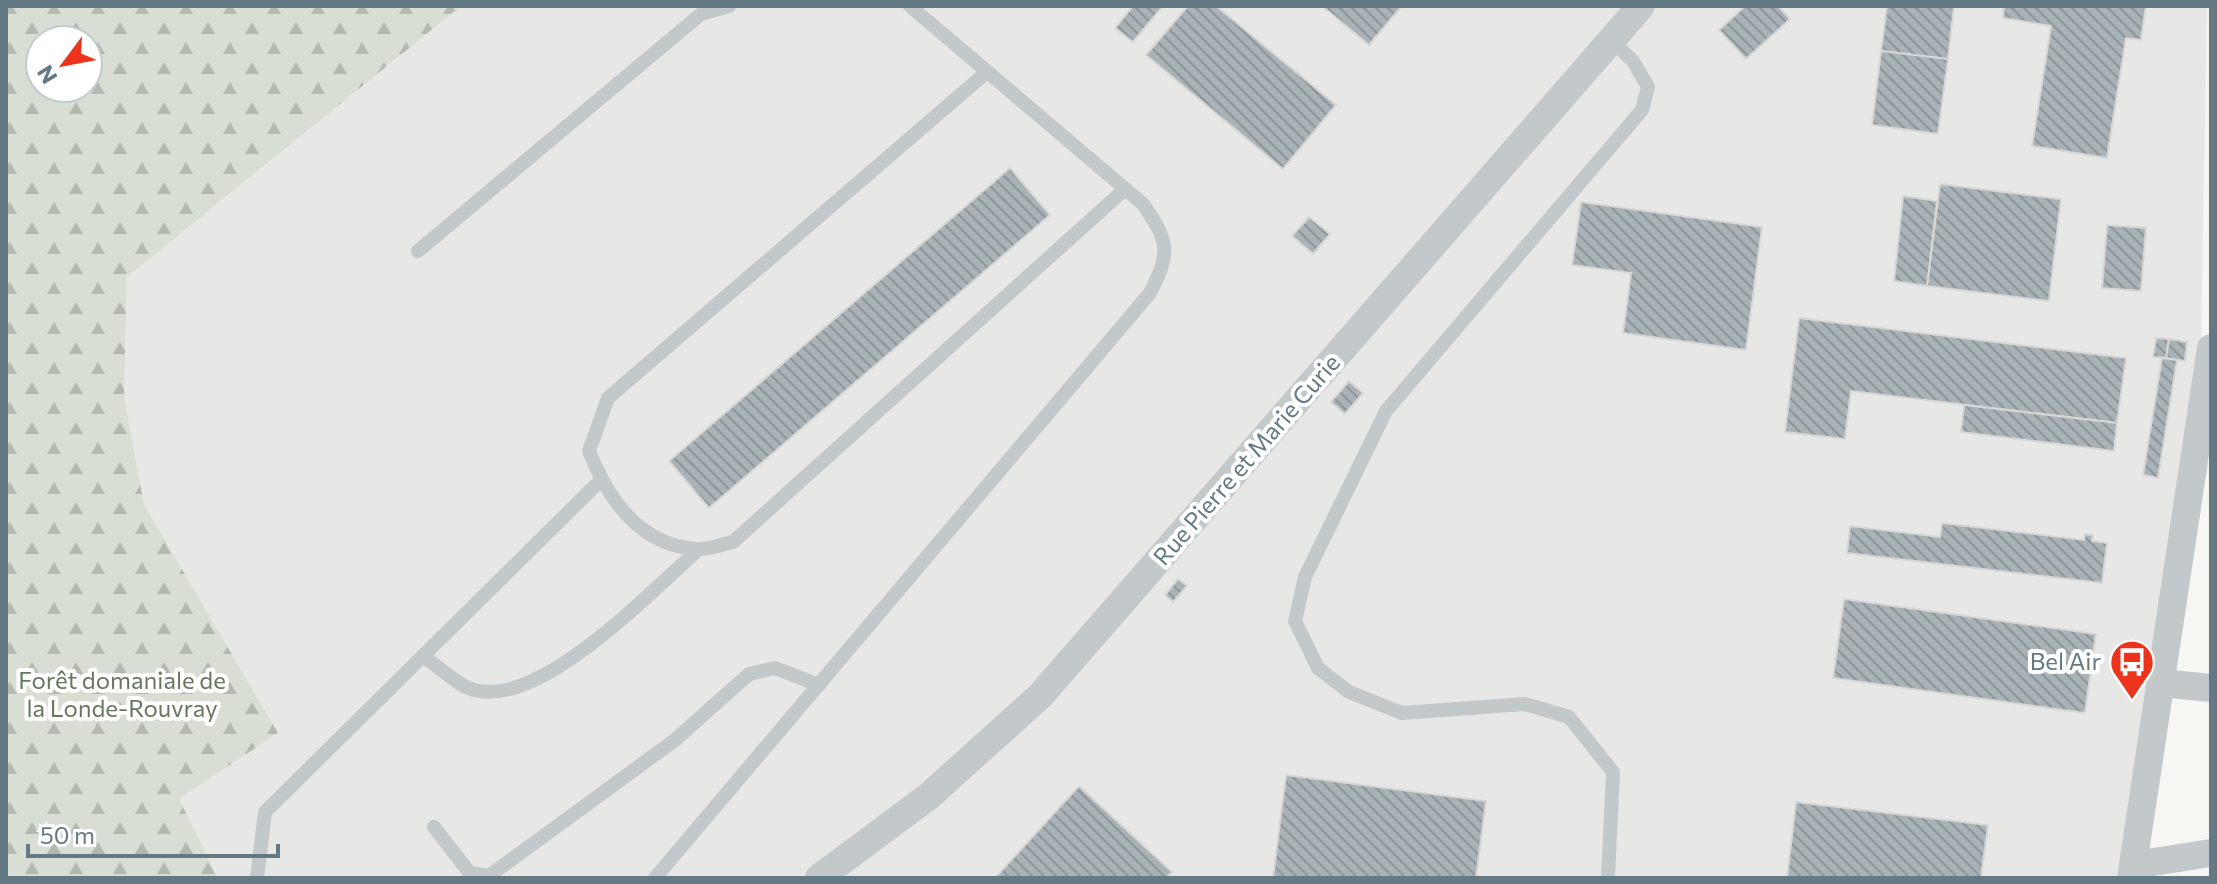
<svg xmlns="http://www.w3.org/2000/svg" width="2217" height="884" font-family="Commissioner,sans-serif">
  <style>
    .built { fill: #e7e7e6 }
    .forest { fill: url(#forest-firs); fill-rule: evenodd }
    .building { fill: url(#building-back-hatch); stroke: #d7d7d5; stroke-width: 2 }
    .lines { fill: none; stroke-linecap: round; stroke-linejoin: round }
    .service { stroke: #c3c8ca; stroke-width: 14 }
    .minor { stroke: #c3c8ca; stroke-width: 28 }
    .labels { text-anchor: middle; stroke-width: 8; stroke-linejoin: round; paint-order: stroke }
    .street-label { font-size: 24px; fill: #637a85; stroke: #fff }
    .poi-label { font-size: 24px; fill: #637a85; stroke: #fff; text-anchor: end }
    .park-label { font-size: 24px; fill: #66775e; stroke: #fff }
  </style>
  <defs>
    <pattern id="forest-firs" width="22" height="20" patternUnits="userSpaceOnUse" patternTransform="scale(2)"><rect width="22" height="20" fill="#d8ded3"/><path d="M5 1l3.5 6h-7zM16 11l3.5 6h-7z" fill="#b3b9b1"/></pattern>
    <pattern id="building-back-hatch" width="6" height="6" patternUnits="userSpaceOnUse" patternTransform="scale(2)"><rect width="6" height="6" fill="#a9b3b7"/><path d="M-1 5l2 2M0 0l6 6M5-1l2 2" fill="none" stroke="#8d979a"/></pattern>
  </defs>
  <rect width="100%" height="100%" fill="#f6f6f2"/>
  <polygon class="built" points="461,6 2207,6 2201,349 2117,878 218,878 178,799 278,733 144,504 124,396 127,277"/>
  <path class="forest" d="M6,6H461L127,277L124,396L144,504L278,733L179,799L218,878H6ZM40,40H88V88H40Z"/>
  <g class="building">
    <polygon points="1133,6 1163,6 1133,42 1115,28"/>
    <polygon points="1188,6 1216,6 1336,105 1283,169 1146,55"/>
    <polygon points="1322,6 1402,6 1369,45"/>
    <polygon points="1745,6 1778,6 1790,19 1746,59 1719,30"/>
    <polygon points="1887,6 1954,6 1948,59 1881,51"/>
    <polygon points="2004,6 2146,6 2141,40 2126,38 2107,158 2032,146 2051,26 2003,18"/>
    <polygon points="1881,51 1948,59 1938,134 1872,125"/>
    <polygon points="1010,168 1050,215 709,508 669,461"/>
    <polygon points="1940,184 2061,199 2049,301 1927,286"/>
    <polygon points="1903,196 1937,201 1927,286 1894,281"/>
    <polygon points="1581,202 1762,227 1746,350 1623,333 1631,273 1572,265"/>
    <polygon points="1309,217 1330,234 1313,254 1292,236"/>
    <polygon points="2107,225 2146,228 2141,291 2102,288"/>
    <polygon points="1799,318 2126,358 2117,423 1851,391 1845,439 1785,432"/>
    <polygon points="2156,338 2169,339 2166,358 2153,357"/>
    <polygon points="2169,339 2187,342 2185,361 2166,358"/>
    <polygon points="2162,358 2177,360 2158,478 2143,475"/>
    <polygon points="1349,381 1363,393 1345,414 1331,402"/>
    <polygon points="1964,405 2117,423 2114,451 1961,432"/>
    <polygon points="1942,523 2084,540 2085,534 2093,535 2092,541 2107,543 2102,583 1847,553 1850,526 1940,537"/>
    <polygon points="1178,579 1187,586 1173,602 1165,595"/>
    <polygon points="1844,599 2096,634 2085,713 1833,678"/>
    <polygon points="1286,775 1486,801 1476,878 1273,878"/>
    <polygon points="1079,786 1172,872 1166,878 995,878"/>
    <polygon points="1796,802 1988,825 1981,878 1787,878"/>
  </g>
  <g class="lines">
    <g class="service">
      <path d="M987,72L608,398L589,451C608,499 640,546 697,549C708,550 722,544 733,542L1125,189"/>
      <polyline points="418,251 701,14 729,6"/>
      <path d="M423,656C438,666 458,686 474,690C541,708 651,591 698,550"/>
      <polyline points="434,827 469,872 489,876 675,740 749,674 775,668 819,685"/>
      <polyline points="257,878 265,812 601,480"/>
      <path d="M655,878L1150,293C1171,252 1169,242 1143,204L910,6"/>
      <polyline points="1608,878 1613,772 1569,717 1525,704 1402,713 1349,692 1318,668 1295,621 1305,577 1386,411 1642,110 1648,87 1633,61 1612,41"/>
    </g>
    <g class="minor">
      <polyline points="2161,683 2211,688"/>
      <polyline points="2134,865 2211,853"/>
      <polyline points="819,878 929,796 1040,696 1641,6"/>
      <polyline points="2131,878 2211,348"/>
    </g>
  </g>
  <defs>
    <g id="bus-pin" transform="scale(2.3)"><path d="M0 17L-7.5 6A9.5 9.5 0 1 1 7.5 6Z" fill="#ec341c" stroke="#fff"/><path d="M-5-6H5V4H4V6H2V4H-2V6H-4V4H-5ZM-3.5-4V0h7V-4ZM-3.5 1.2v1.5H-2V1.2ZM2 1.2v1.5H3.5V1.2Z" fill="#fff"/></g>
  </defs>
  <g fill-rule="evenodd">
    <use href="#bus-pin" x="2132" y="662"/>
  </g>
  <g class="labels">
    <g class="street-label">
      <text transform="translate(1247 460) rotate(-49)" y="8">Rue Pierre et Marie Curie</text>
    </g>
    <g class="poi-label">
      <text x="2101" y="670">Bel Air</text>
    </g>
    <g class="park-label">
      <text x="122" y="689">Forêt domaniale de<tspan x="122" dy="28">la Londe-Rouvray</tspan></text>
    </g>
  </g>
  <rect width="2217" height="884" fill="none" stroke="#637a85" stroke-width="16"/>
  <g transform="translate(64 64) rotate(238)"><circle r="38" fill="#ffffff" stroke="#c1cace" stroke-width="2"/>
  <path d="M0-6L14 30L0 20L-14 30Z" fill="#ec341c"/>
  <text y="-12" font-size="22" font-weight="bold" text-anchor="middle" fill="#637a85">N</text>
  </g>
  <path d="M28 844v12h250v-12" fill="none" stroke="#637a85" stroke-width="4"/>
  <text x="40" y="844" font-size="24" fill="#637a85" stroke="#ffffff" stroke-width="6" paint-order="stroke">50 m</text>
</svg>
